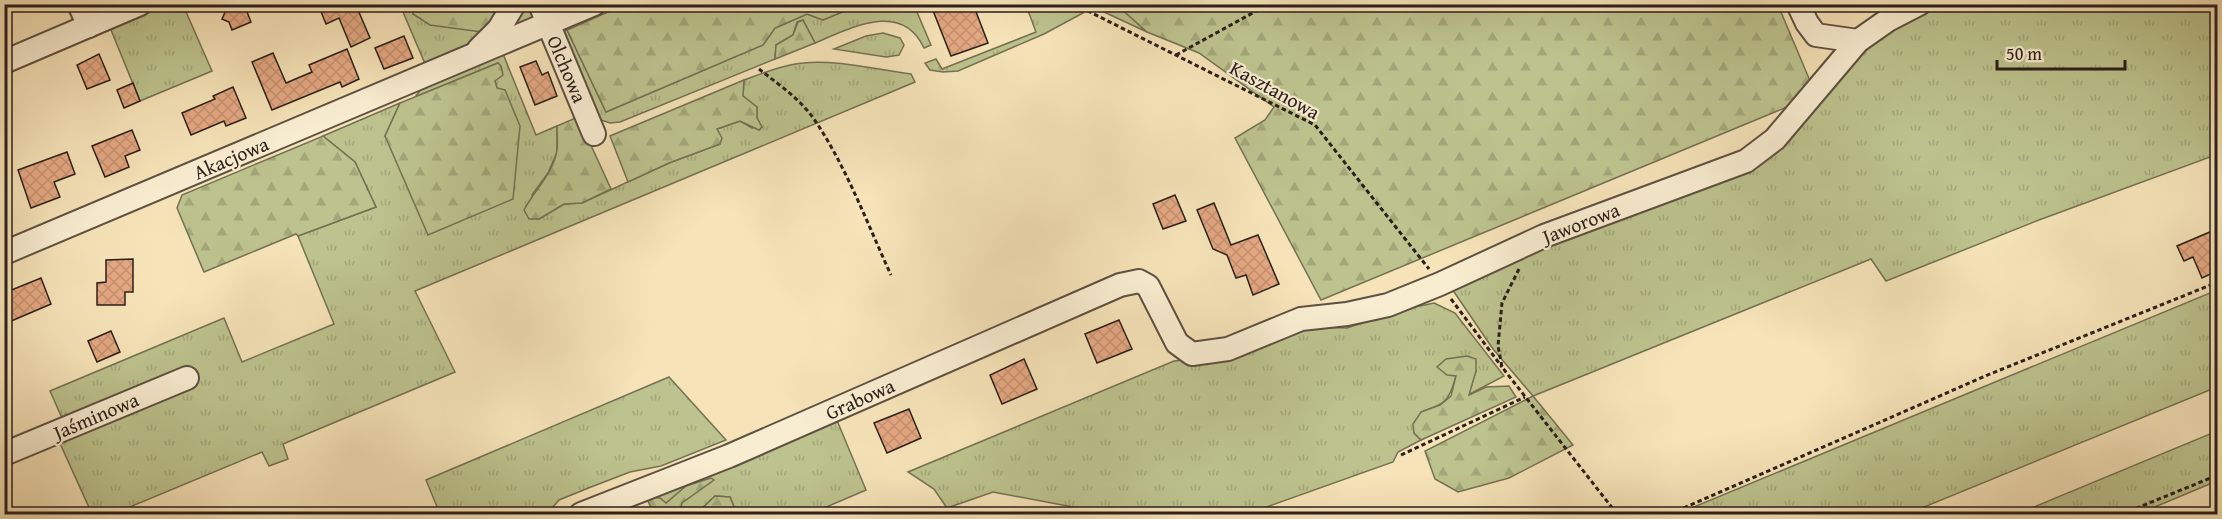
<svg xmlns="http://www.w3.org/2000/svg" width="2222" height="519" font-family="'Gentium Book Plus',serif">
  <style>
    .grass { fill: url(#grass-tufts); stroke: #747154; stroke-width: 1.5 }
    .forest { fill: url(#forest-firs); stroke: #747154; stroke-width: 1.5 }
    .building { fill: url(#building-cross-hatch); stroke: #2b1f1a; stroke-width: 1.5 }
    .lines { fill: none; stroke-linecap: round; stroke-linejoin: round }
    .minor-casing { stroke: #5e5042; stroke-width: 26 }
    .path { stroke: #2b1f1a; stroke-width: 3; stroke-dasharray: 4.5 3; stroke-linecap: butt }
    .minor { stroke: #f9edd1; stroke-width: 22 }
    .labels { text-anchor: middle; stroke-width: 4.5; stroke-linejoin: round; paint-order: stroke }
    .street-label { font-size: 20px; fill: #2b1f1a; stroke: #f9edd1 }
  </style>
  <defs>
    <pattern id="grass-tufts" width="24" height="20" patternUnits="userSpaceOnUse" patternTransform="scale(1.5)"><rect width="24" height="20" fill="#bdc38e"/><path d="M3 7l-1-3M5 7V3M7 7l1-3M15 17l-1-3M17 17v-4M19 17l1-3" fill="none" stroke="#a3a77a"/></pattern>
    <pattern id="forest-firs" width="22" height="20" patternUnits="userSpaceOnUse" patternTransform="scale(1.5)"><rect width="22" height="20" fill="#bdc38e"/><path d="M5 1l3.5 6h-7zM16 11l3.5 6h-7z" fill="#a3a77a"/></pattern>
    <pattern id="building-cross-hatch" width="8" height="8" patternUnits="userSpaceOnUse" patternTransform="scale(1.5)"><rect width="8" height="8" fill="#e4a882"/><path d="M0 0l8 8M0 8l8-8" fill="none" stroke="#c49070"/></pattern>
  </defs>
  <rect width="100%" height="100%" fill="#f6e3b8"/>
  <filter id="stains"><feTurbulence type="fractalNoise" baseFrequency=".00333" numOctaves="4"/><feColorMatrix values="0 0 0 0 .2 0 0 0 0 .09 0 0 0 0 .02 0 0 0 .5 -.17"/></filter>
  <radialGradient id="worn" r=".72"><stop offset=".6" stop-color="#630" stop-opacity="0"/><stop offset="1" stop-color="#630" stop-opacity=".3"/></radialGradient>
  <g class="grass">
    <polygon points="161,5 183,5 212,71 140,101 109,25"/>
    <polygon points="400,5 413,5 413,14 489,33 468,47 426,66"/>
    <path d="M859,5H914L931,45L924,48C902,0 851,28 815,43L803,20L797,22L793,35L776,45L775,59L620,122L610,123L595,118L554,35L567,30L606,112L763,45L775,28L807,14L823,20Z"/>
    <polygon points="1026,5 1066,5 1083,13 1044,34 958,71 943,72 930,70 925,63 936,59 942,69 1036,32"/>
    <polygon points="1089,5 1117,5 1147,32"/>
    <polygon points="1933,5 2217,5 2218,149 2213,156 2039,220 1886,281 1871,259 1533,396 1493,349 1450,286 1569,236 1742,170 1870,41 1902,19"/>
    <polygon points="524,6 529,8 535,19 510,30"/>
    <polygon points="883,33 900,38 904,45 899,55 886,57 834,49 866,36"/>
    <path d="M501,49L536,135L557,126V152L548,173L532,195L539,219L564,204L582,203L669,163L720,144L717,129L740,121L752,128L762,127L757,118V107L743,96L744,80C763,73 783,65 803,63C834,59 879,70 911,74L915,82L415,291L455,372L283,444L288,459L269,466L262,452L113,514H92L58,439L69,434L50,391L224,318L242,362L334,324L298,236L376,207L355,162L323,136L400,103L385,136L497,88L495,81L498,63L415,97L422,88Z"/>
    <polygon points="2217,290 2217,387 1907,514 1677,514"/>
    <path d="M1434,303L1455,313L1504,376L1468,395L1476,371L1456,376C1449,402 1446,403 1421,412L1414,433L1421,440L1398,452L1393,462L1247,514H1110L993,492L947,508L934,489L908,472L1174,361L1199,358L1293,330L1315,327L1347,328L1396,311Z"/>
    <polygon points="669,377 726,440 661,466 630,472 591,487 559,500 547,514 440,514 426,480"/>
    <polygon points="836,418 866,490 810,514 737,514 730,497 715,496 696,514 679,514 681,503 713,480 666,504 647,497"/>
    <polygon points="2217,431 2217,481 2138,514 2017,514"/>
  </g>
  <g class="forest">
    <polygon points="1564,4 1565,8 1573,4 1778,5 1816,95 1321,300 1235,138 1265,120 1274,107 1199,53 1147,32 1117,5"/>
    <polygon points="413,5 495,5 498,23 489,33 430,25 413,14"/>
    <polygon points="624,5 624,4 859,5 823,20 807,14 775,28 763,45 606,112 567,30"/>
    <polygon points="803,20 815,43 775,59 776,45 793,35 798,22"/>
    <polygon points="498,63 501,66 503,75 495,81 497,88 505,90 520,126 513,199 428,235 385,136 400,103"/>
    <polygon points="744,80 743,96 757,107 757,118 762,127 759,130 740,121 717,129 722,138 720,144 669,163 628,182 610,136"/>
    <path d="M578,117L611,189L582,203L564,204L539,219H529L524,210C534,191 554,172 557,150C558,142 557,134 557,126Z"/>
    <polygon points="323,136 355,162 376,207 298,236 296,234 204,272 177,208 182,195"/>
    <polygon points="1467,356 1476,359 1476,371 1469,395 1486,387 1509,386 1516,397 1421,440 1414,433 1413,424 1421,412 1440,405 1451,396 1456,376 1447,375 1437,367 1446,359"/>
    <polygon points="1533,396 1573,445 1509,478 1458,492 1435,479 1425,451"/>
    <polygon points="711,478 714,480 682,503 679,514 654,514 646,497 660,498 666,503 686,486"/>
    <polygon points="715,496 730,497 737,514 696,514"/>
  </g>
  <g class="building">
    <polygon points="222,4 244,4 251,22 232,30 229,22 222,19 225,12"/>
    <polygon points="318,4 369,4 353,12 358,10 370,38 351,47 339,18 326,24"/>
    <polygon points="940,4 973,4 988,43 951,56 932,8"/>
    <polygon points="404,36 413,58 384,69 375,48"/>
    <polygon points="347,49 359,79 342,87 340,82 272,110 252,62 273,53 286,83 312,72 309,65"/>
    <polygon points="99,54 110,80 87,89 77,65"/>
    <polygon points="536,61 542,75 548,72 557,96 535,105 520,67"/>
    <polygon points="133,83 140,101 124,108 117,90"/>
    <polygon points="233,87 246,118 226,126 224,121 191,135 182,113 215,99 213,96"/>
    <polygon points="132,130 140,150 125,156 129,167 105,177 92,146"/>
    <polygon points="67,152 75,174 54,182 60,197 31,208 18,170"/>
    <polygon points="1175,195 1186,221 1163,229 1153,204"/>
    <polygon points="1214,203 1231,245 1258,235 1279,284 1253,295 1246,275 1236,278 1227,255 1213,249 1197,210"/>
    <polygon points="2217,229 2217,271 2202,278 2193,257 2184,261 2177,246"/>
    <polygon points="133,259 133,292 125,292 125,305 97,305 97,283 106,282 106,260"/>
    <polygon points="41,278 51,304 9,322 4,312 4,293"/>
    <polygon points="1119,320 1132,349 1097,363 1085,334"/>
    <polygon points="111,331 120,352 97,362 88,341"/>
    <polygon points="1024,359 1037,389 1002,404 990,375"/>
    <polygon points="909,409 921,438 887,453 874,423"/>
  </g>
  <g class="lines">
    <g class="minor-casing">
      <g id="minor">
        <polyline points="79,4 89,26"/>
        <polyline points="540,4 594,134"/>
        <polyline points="1798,4 1807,23 1816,35 1858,41"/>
        <polyline points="479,49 499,29 514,4"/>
        <polyline points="4,62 140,4"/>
        <polyline points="4,253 594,4"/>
        <polyline points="4,454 187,378"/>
        <polyline points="581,514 729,456 1120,285 1139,281 1148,286 1177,343 1192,354 1228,349 1301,319 1347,314 1388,305 1440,284 1544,236 1746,161 1775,139 1858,41 1888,20 1919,4"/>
      </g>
    </g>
    <g class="path">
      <polyline points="1074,4 1315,125 1429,269"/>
      <polyline points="1176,55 1269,4"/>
      <path d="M759,69C778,84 800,99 814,119C846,166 867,223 891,275"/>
      <polyline points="1519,269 1502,303 1498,346 1502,367 1617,514"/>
      <polyline points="1451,299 1502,367"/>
      <polyline points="1401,455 1525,397"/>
      <polyline points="1670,514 1990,374 2218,282"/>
      <polyline points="2122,514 2218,475"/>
    </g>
    <use href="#minor" class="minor"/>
  </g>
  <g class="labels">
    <g class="street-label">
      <text transform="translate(567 69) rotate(67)" y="7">Olchowa</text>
      <text transform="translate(1275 90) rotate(29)" y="7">Kasztanowa</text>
      <text transform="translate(231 158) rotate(-23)" y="7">Akacjowa</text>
      <text transform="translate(1581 223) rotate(-21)" y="7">Jaworowa</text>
      <text transform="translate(860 399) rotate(-24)" y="7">Grabowa</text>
      <text transform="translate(96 416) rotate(-23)" y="7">Jaśminowa</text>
    </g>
  </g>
  <rect width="2222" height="519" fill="none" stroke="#f6e3b8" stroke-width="24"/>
  <rect x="6" y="6" width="2210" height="507" fill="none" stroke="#2b1f1a" stroke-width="3"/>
  <rect x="12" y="12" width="2198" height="495" fill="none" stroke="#2b1f1a" stroke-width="1.5"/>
  <path d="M1997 60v9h128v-9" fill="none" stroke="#2b1f1a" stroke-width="3"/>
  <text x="2006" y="60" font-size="18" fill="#2b1f1a" stroke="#f9edd1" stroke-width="4.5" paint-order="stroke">50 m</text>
  <rect width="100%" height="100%" filter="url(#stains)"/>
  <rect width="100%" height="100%" fill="url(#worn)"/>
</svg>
